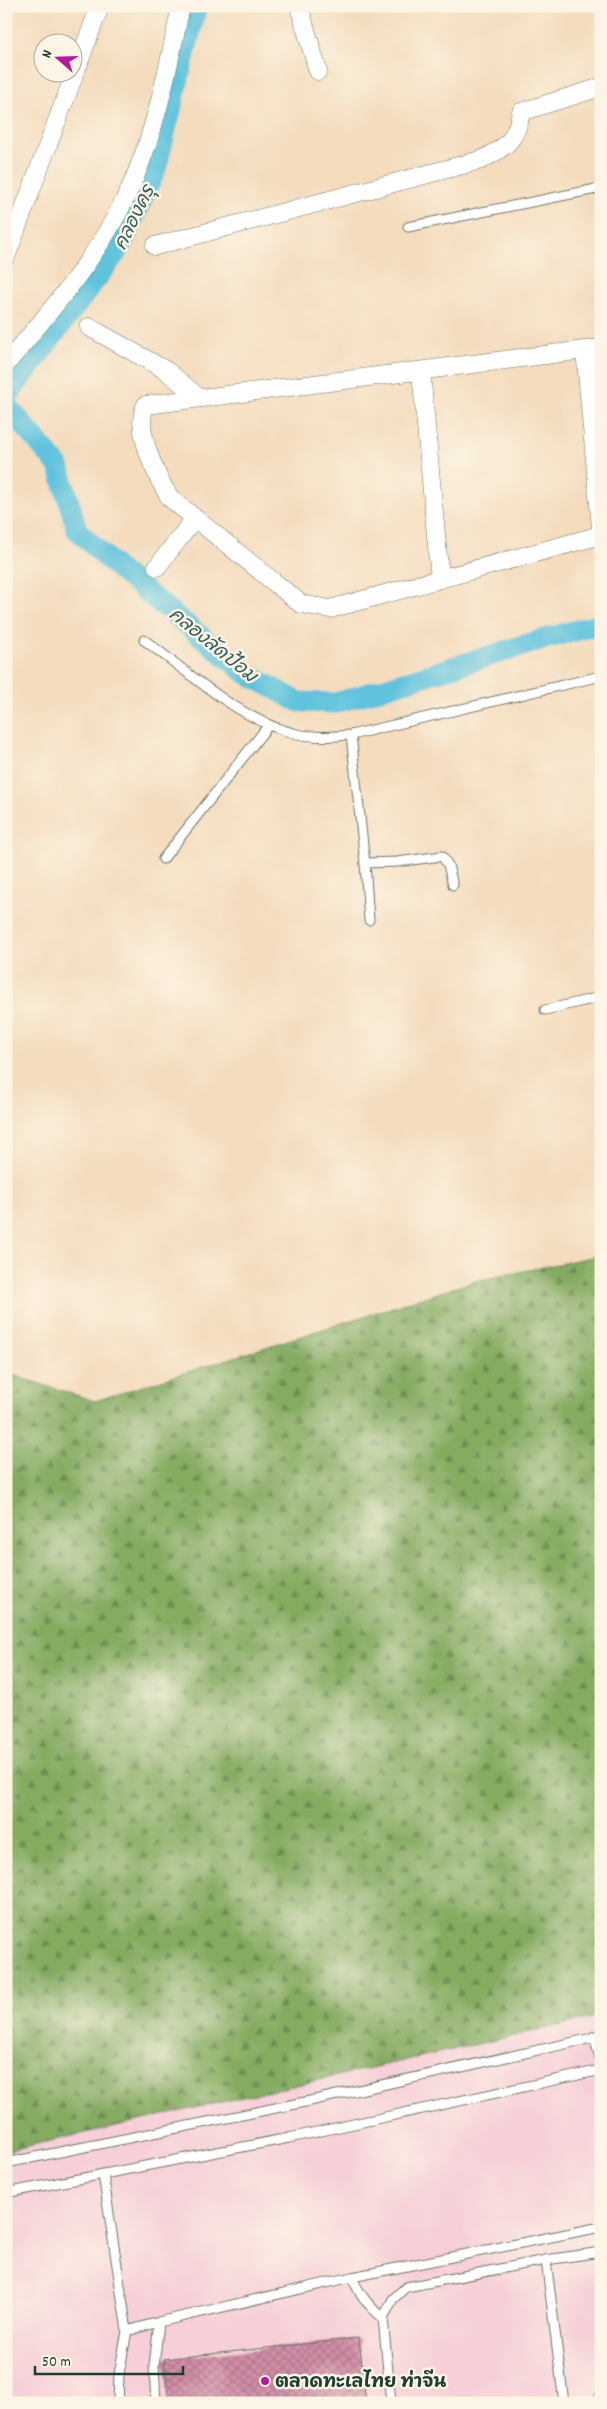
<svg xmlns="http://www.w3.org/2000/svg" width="607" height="2409" font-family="Dekko,'Playpen Sans Thai',sans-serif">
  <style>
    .built { fill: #f6cfd8 }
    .forest { fill: url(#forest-firs); stroke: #52744a }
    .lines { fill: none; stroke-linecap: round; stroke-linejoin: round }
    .canal { stroke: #5fc3dd; stroke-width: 21 }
    .building { fill: url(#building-cross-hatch) }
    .lane-casing { stroke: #6a7564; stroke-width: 11 }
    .street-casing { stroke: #6a7564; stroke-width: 19 }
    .lane { stroke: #fff; stroke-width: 9 }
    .street { stroke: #fff; stroke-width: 18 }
    .poi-dot { fill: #b5179e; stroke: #fcf5e5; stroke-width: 2 }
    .labels { text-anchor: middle; stroke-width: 5; stroke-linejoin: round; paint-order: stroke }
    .poi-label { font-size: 18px; font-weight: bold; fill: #1f3d34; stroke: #fcf5e5; text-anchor: start }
    .water-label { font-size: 19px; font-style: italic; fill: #2f5e5e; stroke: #fcf5e5 }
  </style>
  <defs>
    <pattern id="forest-firs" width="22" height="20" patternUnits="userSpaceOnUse" patternTransform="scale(1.25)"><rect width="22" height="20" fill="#84ab61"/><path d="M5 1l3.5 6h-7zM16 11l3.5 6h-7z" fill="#6b8c51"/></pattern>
    <pattern id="building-cross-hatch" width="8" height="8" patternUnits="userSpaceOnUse" patternTransform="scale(1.25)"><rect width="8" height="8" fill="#d38ea8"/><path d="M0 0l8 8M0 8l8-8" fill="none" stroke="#ab758a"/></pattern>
  </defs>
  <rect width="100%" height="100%" fill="#fcf5e5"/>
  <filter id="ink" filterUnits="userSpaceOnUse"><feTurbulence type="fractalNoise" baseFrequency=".02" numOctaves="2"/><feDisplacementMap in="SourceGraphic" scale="10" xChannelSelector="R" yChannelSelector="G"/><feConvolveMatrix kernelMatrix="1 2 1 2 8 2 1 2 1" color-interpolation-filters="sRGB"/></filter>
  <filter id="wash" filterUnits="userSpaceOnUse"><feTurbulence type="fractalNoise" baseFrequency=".0096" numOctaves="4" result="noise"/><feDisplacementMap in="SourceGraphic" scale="20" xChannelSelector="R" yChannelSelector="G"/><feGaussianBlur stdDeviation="1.12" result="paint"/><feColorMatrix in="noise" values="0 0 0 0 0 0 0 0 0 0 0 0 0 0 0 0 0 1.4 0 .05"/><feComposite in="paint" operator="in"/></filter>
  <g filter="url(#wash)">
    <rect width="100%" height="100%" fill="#f4dcbd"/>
    <polygon class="built" points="601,2016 601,2403 6,2403 6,2151"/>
    <polygon class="forest" points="601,1255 601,2016 6,2151 6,1373 95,1401 475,1281"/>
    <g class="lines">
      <g class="canal">
        <polyline points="6,398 120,248 156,169 197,6"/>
        <polyline points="6,404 59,467 77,530 117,568 247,674 299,702 336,703 551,637 601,624"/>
      </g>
    </g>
    <g id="blocks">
      <polygon class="building" points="359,2338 366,2403 169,2403 164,2359"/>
    </g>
  </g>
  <g filter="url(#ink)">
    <use href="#blocks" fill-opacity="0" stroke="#6a7564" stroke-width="1"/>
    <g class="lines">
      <g class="lane-casing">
        <g id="lane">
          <polyline points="408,227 601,188"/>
          <path d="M144,640C190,673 242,722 297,734C314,738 333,736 351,735L601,676"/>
          <polyline points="351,735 365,863 397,862 442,856 448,865 453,885"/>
          <polyline points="163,859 268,726"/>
          <polyline points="365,863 369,920"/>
          <polyline points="545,1010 601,997"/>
          <polyline points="594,2036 601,2062"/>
          <polyline points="6,2163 310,2101 601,2036"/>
          <polyline points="103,2174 127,2331"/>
          <polyline points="6,2193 289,2138 601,2070"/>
          <polyline points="546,2260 601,2252"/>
          <path d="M352,2277C359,2294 369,2307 383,2318"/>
          <polyline points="118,2403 119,2374 127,2331 159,2322 352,2277 601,2227"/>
          <polyline points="156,2403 154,2366 159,2322"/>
          <polyline points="391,2403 383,2318 393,2299 406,2287 546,2260 564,2403"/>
          <polyline points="596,2403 601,2395"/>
        </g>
      </g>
      <g class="street-casing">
        <g id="street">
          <polyline points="299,6 318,71"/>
          <path d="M155,246L481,160C505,148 517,140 521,112L601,87"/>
          <polyline points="6,257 100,6"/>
          <polyline points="89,327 167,371 199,398"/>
          <path d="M601,348L146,405C133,427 157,478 170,498L301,604L330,609L601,535"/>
          <polyline points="585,350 601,528"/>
          <path d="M6,364C48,314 91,265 121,207C153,146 167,73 181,6"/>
          <polyline points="421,371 440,579"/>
          <polyline points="157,567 195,518"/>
        </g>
      </g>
      <use href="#lane" class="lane"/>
      <use href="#street" class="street"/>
    </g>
  </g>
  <circle class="poi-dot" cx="265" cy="2381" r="5"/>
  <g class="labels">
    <g class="poi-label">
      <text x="275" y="2387">ตลาดทะเลไทย ท่าจีน</text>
    </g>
    <g class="water-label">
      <text transform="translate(133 217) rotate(-64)" y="7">คลองครุ</text>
      <text transform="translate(214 644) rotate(39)" y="7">คลองลัดป้อม</text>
    </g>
  </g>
  <rect width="607" height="2409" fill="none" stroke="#fcf5e5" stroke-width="25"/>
  <g transform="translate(58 58) rotate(290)"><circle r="24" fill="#fcf5e5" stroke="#a4ab9e"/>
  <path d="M0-4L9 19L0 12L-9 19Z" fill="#b5179e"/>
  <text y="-8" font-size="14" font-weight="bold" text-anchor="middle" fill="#1f3d34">N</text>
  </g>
  <path d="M35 2366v8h148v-8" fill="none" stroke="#1f3d34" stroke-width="2.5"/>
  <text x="42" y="2366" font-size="15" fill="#1f3d34" stroke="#fcf5e5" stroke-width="4" paint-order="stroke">50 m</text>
</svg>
